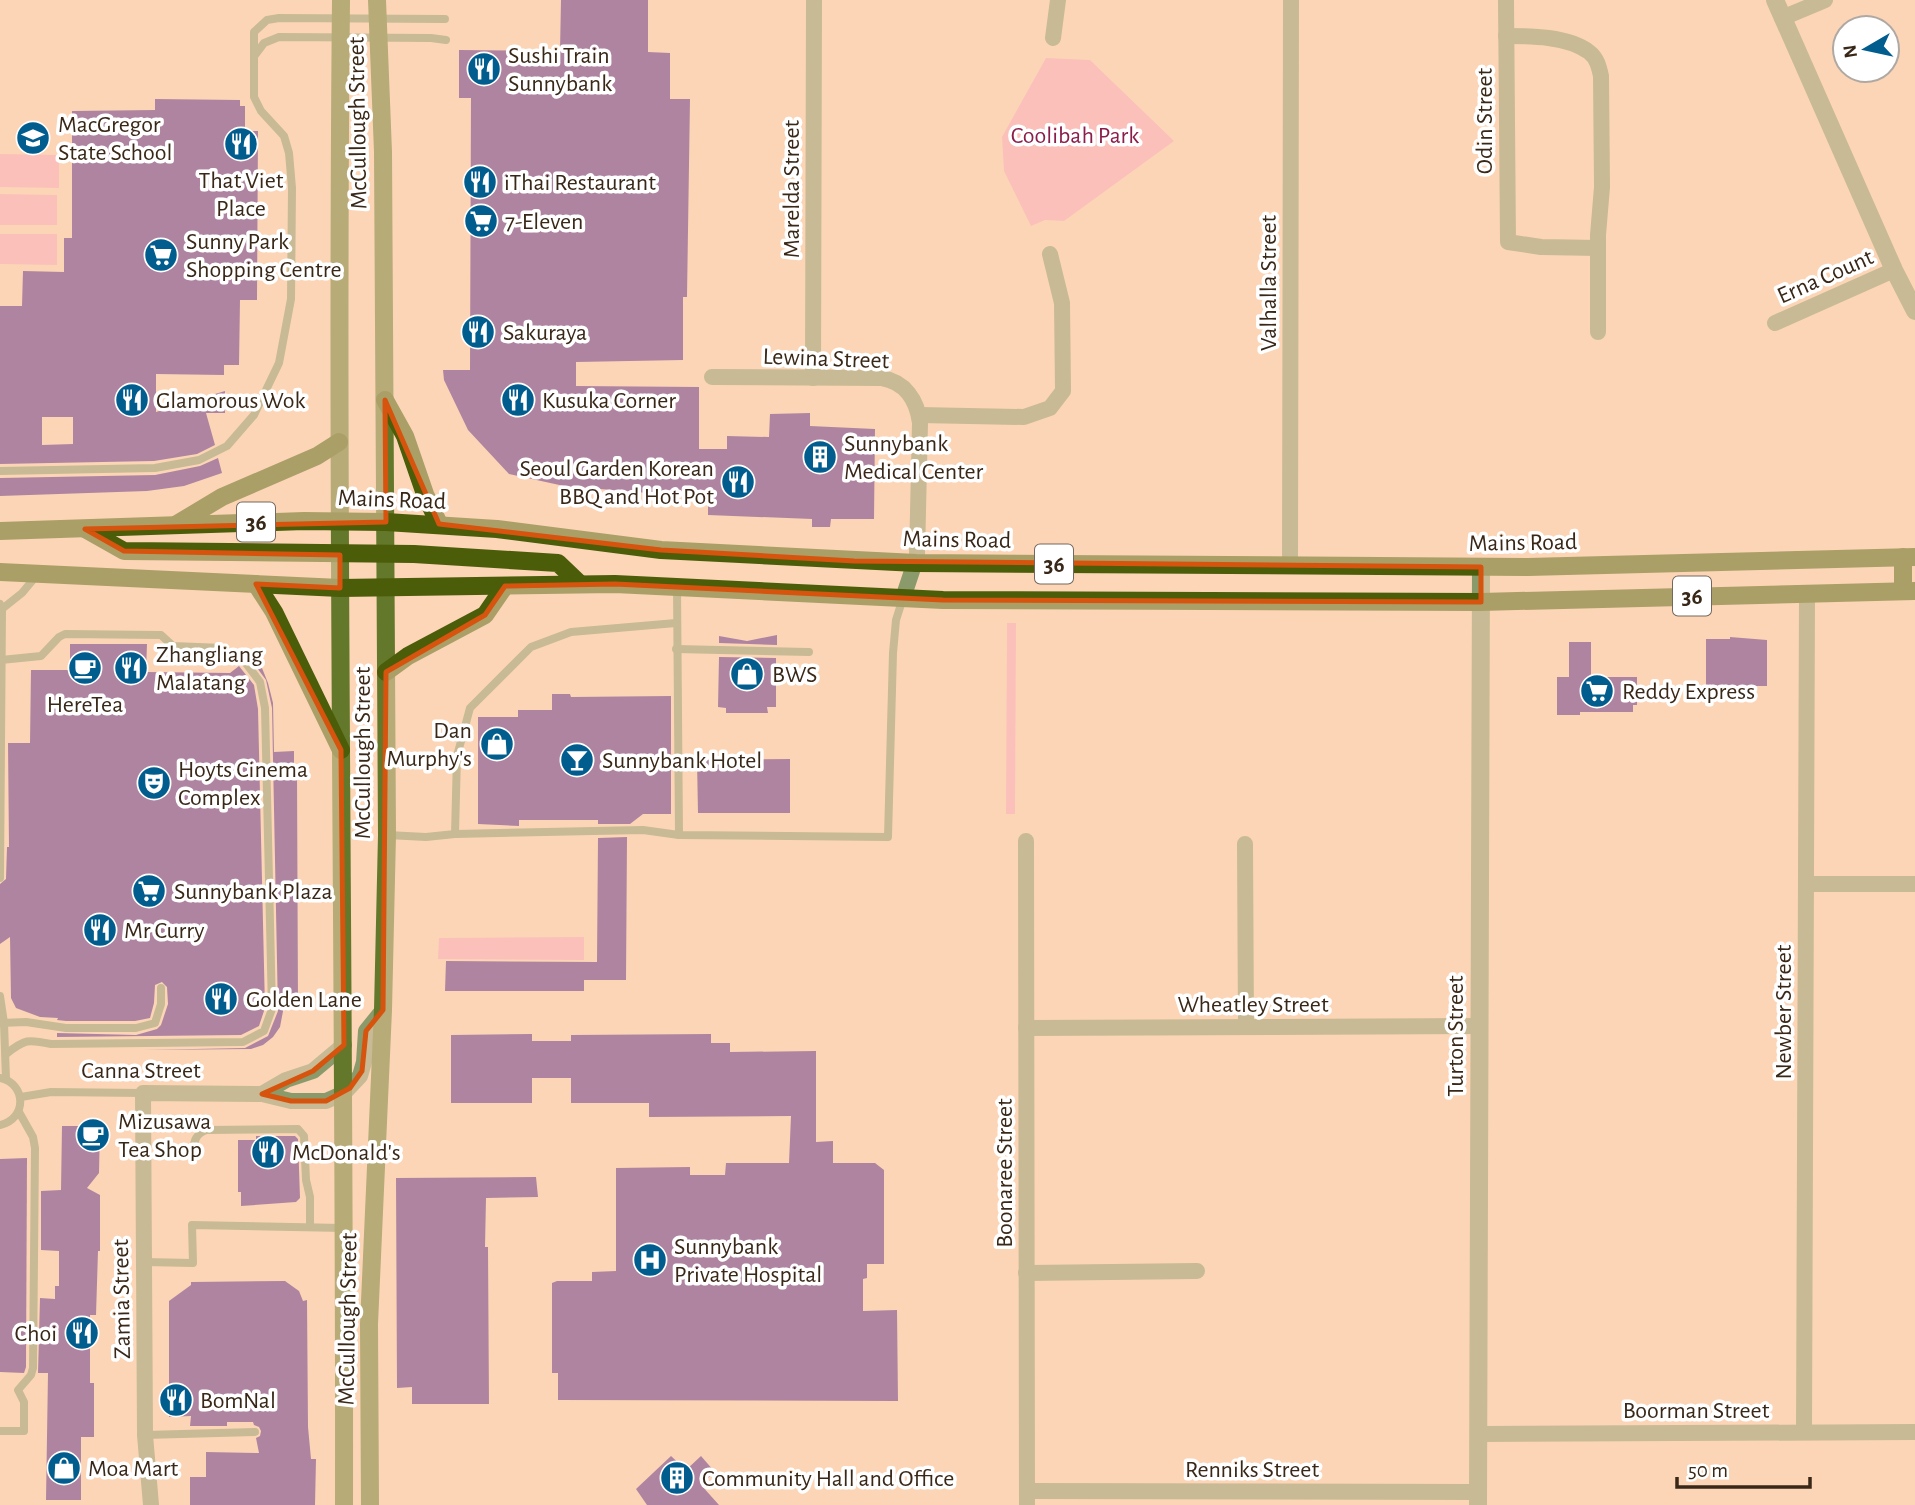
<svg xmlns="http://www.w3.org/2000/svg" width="1915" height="1505" font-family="'Alegreya Sans',sans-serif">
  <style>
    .green { fill: #fba7be }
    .building { fill: #532385; fill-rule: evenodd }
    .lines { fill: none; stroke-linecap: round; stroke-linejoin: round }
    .service { stroke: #8b9a6a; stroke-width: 8 }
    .minor { stroke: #8b9a6a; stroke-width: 16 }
    .tertiary { stroke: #8b9a6a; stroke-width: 18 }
    .secondary { stroke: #64782b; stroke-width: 18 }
    .primary { stroke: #4b5d09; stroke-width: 18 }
    .marked { fill: none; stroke: #d6540d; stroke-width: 5; stroke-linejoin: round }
    .labels { text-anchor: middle; stroke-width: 7; stroke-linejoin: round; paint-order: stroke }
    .shield { fill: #fff; stroke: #74685d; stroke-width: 2 }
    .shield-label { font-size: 23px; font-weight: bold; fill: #392818 }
    .poi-label { font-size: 24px; fill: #392818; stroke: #fff; text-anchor: start }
    .street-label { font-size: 24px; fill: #392818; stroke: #fff }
    .park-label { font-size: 24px; fill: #8b1e4a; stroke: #fff }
  </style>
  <rect width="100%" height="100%" fill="#fcd6b7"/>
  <g class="green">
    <polygon points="1046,58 1090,60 1174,141 1064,221 1045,220 1031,226 1004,171 1002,137"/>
    <polygon points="0,154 59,155 59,188 0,187"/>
    <polygon points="0,194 57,195 57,225 0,225"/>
    <polygon points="0,234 57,234 57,265 0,264"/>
    <polygon points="1007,623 1016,623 1015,814 1006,814"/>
    <polygon points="584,937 584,960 438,959 439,938"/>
  </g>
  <g class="building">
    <polygon points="561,0 648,0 648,52 670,53 670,99 690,99 687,297 683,297 683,360 576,362 576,386 699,387 699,449 727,449 727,436 769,437 770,414 810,413 810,426 875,429 874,519 831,519 830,527 812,527 812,519 708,515 708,498 564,486 509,474 468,430 444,380 443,370 470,370 471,98 459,98 459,50 560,51"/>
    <path d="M155,99L240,100V106H245V131H258L257,300H240L239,365H224V375L156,374V412L225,391V413H206L215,445L197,454L154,461L0,464V306H22L23,271L64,272V238H72V111L155,110ZM42,417H73V444L42,445Z"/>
    <polygon points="218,458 222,473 184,486 147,491 0,496 0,478 155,475 200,466"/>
    <polygon points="777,635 777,645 719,643 719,636 747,641"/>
    <polygon points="1730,637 1767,640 1767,686 1706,686 1706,639 1730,639"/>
    <polygon points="1569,642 1591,642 1591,677 1637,677 1637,705 1633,705 1633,712 1580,712 1580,715 1557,715 1557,677 1569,677"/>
    <polygon points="70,644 147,644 146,672 230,673 239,666 254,685 258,709 265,1008 259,1026 241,1035 57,1037 57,1033 136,1035 157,1029 161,1025 168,1004 167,987 162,982 155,985 154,1003 150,1018 135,1021 66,1021 57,1020 58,1018 40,1017 16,1008 11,998 10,937 0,944 0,884 6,879 7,847 9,847 8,743 30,743 31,670 70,670"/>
    <polygon points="251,656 262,668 268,683 273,703 274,752 294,751 294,775 297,774 298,1007 284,1006 280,1027 273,1037 263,1045 251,1049 142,1050 245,1048 268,1036 278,1011 272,708 266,680 249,657"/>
    <polygon points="719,657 776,658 776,707 767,707 768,713 726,713 726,708 718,707"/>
    <polygon points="552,694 570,694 571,697 671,696 671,814 643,814 630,824 598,824 598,820 519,820 519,826 478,824 478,717 518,717 518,710 552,710"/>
    <polygon points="790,759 790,813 698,813 697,760"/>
    <polygon points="627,837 626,980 584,980 584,991 445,991 446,961 597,962 598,838"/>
    <polygon points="532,1034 532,1041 571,1041 571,1035 711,1034 711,1043 730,1043 730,1052 816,1051 816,1142 833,1141 833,1163 875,1163 884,1170 884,1264 867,1264 867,1278 863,1279 863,1311 897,1310 898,1401 558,1400 558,1373 552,1373 552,1283 557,1281 592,1281 592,1272 616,1271 616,1168 690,1167 690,1175 725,1175 726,1163 789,1163 791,1116 649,1117 649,1103 571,1103 571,1078 532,1078 532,1103 451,1103 451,1035"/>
    <polygon points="62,1126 100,1126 99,1173 87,1188 100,1195 100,1251 98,1251 96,1315 90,1315 90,1383 94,1383 94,1437 81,1437 81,1500 46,1500 48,1373 38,1373 40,1298 55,1299 55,1286 59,1286 59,1251 41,1250 41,1191 61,1190"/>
    <polygon points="256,1136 295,1136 298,1139 300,1198 296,1202 241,1206 241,1192 238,1192 238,1140 256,1140"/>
    <polygon points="27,1158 26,1367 24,1373 0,1372 0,1159"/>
    <polygon points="536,1177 538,1197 486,1198 485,1247 488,1247 489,1404 412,1404 412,1387 397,1388 396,1178"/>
    <polygon points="285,1281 299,1291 303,1301 307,1300 308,1427 311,1459 316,1459 315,1505 190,1505 190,1477 206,1477 206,1452 259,1453 256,1438 260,1436 261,1431 259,1427 254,1425 253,1422 227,1422 227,1426 190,1426 191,1416 169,1417 169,1301 191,1285 191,1282"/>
    <polygon points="671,1456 686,1470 701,1456 714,1471 702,1486 719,1505 647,1505 636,1489"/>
  </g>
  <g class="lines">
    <g class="service">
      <polyline points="255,55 264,43 279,37 431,38 446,40"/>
      <polyline points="0,471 155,468 199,460 227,446 254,415 279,363 291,299 292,188 289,153 284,136 261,111 254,97 254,32 267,20 279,18 445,19"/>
      <polyline points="677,587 679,835"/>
      <polyline points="0,604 2,609 0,878"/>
      <polyline points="2,609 22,593 37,575"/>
      <polyline points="676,649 809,652"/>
      <path d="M1,660L41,656L59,637L65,634L161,635L173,646L223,648L245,662L260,682L265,708L272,1009L264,1031L243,1042L51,1044C28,1039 25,1039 6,1054"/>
      <polyline points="455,834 643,830 679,835 888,837 893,653 896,620 903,598"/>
      <polyline points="387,835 426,837 455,834 457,756 470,708 531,647 571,632 676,623"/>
      <polyline points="0,996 4,1023 6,1079"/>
      <polyline points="0,1023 26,1022 66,1028 136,1028 155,1023 161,1004 161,988"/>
      <path d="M0,1078C27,1084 27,1119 0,1125"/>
      <polyline points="21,1097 51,1092 143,1093"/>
      <path d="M192,1155C194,1143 194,1134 207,1130L298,1129L304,1136L306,1180L310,1197V1227"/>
      <polyline points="144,1262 193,1263 192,1225 343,1228"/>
      <polyline points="0,1431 24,1431 24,1402 18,1390 31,1375 33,1368 35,1148 33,1137 19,1112"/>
      <polyline points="145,1435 255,1432"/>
    </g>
    <g class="minor">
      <polyline points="1506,0 1508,242 1541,247 1598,248"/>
      <polyline points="1782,18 1825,0"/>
      <path d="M1506,36C1530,36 1568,36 1589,52C1597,58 1599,67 1601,76L1602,187L1598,235V332"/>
      <polyline points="1053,38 1058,0"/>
      <polyline points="1775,323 1894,270"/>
      <path d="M712,377L882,378C905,382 917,400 920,423L917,556L903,598"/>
      <polyline points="813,378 814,0"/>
      <polyline points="919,415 1024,417 1050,408 1063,391 1062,303 1050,254"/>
      <polyline points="1290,566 1291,0"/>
      <polyline points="1026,841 1027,1505"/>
      <polyline points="1245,844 1246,1027"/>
      <polyline points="1806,884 1915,884"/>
      <polyline points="1026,1028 1479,1026"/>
      <polyline points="262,1094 286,1080 313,1071 344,1045"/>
      <polyline points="1026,1273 1197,1271"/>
      <polyline points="1804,1432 1807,593"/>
      <polyline points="1478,1434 1915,1432"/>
      <polyline points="1027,1491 1478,1492"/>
      <polyline points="151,1505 145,1435 143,1093 262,1094 291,1101 326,1101 344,1093 360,1076 364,1062 366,1031 383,1010"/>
    </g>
    <g class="tertiary">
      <polyline points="1775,0 1894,270 1915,311"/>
      <polyline points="1478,1505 1481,567"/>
    </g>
    <g class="secondary">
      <path d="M341,0C336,502 345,1003 344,1505"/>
      <polyline points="370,1505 369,1324 383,1010 387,835 383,152 377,0"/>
    </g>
    <g class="primary">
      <polyline points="385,400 405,436 425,494 439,524"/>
      <polyline points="177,524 222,497 317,456 339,442"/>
      <polyline points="85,529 124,551 414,554 558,563 580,584"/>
      <polyline points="0,531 304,521 386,522 497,529 661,550 916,563 1528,567 1915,557"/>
      <polyline points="1903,557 1903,591"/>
      <polyline points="0,572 340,588 615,584 943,600 1481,602 1915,591"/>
      <polyline points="256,584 274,612 341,750"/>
      <polyline points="386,672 408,656 485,615 505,586"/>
    </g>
  </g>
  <path d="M0 0H1915V1505H0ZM385,400L439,524L661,550L854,561L1481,567V602L943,600L615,584L505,586L485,615L386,672L383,1010L366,1031L362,1071L350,1088L326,1101H291L262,1094L313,1071L344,1045L341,750L256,584L340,588V555L124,551L85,529L386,522Z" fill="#fcd6b7" fill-opacity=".55" fill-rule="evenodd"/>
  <path class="marked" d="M385,400L439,524L661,550L854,561L1481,567V602L943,600L615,584L505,586L485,615L386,672L383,1010L366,1031L362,1071L350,1088L326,1101H291L262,1094L313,1071L344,1045L341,750L256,584L340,588V555L124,551L85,529L386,522Z"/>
  <defs>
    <g id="restaurant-disc" transform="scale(1.75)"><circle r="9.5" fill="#015d8e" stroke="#fff"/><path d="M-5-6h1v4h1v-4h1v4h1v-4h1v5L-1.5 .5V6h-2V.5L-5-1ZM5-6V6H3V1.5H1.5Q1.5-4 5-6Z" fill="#fff"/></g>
    <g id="school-disc" transform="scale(1.75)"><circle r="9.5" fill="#015d8e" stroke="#fff"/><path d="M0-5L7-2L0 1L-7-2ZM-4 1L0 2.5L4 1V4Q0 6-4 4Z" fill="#fff"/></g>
    <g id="supermarket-disc" transform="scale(1.75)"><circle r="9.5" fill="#015d8e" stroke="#fff"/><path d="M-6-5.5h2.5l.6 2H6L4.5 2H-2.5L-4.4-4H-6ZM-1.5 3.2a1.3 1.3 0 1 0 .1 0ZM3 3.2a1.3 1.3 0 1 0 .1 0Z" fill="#fff"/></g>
    <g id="building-disc" transform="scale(1.75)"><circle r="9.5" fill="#015d8e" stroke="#fff"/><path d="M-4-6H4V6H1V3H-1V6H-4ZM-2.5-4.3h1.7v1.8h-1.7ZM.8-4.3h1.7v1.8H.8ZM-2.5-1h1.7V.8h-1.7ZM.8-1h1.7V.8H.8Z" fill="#fff"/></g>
    <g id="cafe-disc" transform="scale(1.75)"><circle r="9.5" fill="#015d8e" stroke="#fff"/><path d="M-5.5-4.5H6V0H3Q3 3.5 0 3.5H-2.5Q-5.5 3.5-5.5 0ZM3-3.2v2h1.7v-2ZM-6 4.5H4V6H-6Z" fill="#fff"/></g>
    <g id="shop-disc" transform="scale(1.75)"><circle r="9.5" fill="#015d8e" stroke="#fff"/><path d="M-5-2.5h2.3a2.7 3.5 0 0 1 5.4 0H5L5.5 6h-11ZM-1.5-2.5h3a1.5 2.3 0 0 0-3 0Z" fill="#fff"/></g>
    <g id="bar-disc" transform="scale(1.75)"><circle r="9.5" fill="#015d8e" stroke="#fff"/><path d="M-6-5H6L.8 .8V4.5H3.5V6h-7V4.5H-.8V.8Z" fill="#fff"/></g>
    <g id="theatre-disc" transform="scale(1.75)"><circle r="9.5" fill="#015d8e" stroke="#fff"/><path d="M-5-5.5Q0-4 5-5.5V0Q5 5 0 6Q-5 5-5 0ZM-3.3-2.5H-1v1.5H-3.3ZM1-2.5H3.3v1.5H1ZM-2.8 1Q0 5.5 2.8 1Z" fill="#fff"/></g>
    <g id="hospital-disc" transform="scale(1.75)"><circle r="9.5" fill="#015d8e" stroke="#fff"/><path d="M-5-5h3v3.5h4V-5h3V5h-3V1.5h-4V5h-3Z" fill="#fff"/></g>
  </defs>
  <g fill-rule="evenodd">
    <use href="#restaurant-disc" x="484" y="69"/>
    <use href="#school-disc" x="33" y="138"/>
    <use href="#restaurant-disc" x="241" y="144"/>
    <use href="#restaurant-disc" x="480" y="182"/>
    <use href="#supermarket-disc" x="481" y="221"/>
    <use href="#supermarket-disc" x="161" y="255"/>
    <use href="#restaurant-disc" x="478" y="332"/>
    <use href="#restaurant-disc" x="132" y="400"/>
    <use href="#restaurant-disc" x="518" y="400"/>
    <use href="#building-disc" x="820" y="457"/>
    <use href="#restaurant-disc" x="738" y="482"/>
    <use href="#cafe-disc" x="85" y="668"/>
    <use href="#restaurant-disc" x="131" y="668"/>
    <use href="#shop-disc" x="747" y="674"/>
    <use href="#supermarket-disc" x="1597" y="691"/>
    <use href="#shop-disc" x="497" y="744"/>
    <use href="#bar-disc" x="577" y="760"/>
    <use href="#theatre-disc" x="154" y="783"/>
    <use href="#supermarket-disc" x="149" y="891"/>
    <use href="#restaurant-disc" x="100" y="930"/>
    <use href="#restaurant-disc" x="221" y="999"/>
    <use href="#cafe-disc" x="93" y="1135"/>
    <use href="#restaurant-disc" x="268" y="1152"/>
    <use href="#hospital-disc" x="650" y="1260"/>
    <use href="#restaurant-disc" x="82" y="1333"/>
    <use href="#restaurant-disc" x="176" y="1400"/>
    <use href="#shop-disc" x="64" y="1468"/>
    <use href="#building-disc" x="677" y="1478"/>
  </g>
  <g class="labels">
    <g class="shield">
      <rect x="237" y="502.5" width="38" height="39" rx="5"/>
      <rect x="1035" y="544.5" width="38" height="39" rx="5"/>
      <rect x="1673" y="576.5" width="38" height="39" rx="5"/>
    </g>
    <g class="shield-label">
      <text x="256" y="530">36</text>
      <text x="1054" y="572">36</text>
      <text x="1692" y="604">36</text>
    </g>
    <g class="poi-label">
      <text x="508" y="63">Sushi Train<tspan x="508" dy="28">Sunnybank</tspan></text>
      <text x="58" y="132">MacGregor<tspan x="58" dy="28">State School</tspan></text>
      <text x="241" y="188" text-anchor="middle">That Viet<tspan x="241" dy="28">Place</tspan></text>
      <text x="504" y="190">iThai Restaurant</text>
      <text x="505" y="229">7-Eleven</text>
      <text x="186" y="249">Sunny Park<tspan x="186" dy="28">Shopping Centre</tspan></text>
      <text x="503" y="340">Sakuraya</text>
      <text x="156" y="408">Glamorous Wok</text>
      <text x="542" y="408">Kusuka Corner</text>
      <text x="844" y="451">Sunnybank<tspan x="844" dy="28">Medical Center</tspan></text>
      <text x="714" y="476" text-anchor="end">Seoul Garden Korean<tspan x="714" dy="28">BBQ and Hot Pot</tspan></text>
      <text x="156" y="662">Zhangliang<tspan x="156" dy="28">Malatang</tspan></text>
      <text x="772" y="682">BWS</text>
      <text x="1622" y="699">Reddy Express</text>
      <text x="85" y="712" text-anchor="middle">HereTea</text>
      <text x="472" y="738" text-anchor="end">Dan<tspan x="472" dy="28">Murphy's</tspan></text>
      <text x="602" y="768">Sunnybank Hotel</text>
      <text x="178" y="777">Hoyts Cinema<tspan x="178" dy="28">Complex</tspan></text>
      <text x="174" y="899">Sunnybank Plaza</text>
      <text x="124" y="938">Mr Curry</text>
      <text x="246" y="1007">Golden Lane</text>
      <text x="118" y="1129">Mizusawa<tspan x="118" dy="28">Tea Shop</tspan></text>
      <text x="292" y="1160">McDonald's</text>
      <text x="674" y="1254">Sunnybank<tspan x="674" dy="28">Private Hospital</tspan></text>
      <text x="57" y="1341" text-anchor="end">Choi</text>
      <text x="200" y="1408">BomNal</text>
      <text x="88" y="1476">Moa Mart</text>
      <text x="702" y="1486">Community Hall and Office</text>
    </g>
    <g class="street-label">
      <text transform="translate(1484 121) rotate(-90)" y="8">Odin Street</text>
      <text transform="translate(357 123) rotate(-91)" y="8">McCullough Street</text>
      <text transform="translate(791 189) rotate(-90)" y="8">Marelda Street</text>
      <text transform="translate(1825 276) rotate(-24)" y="8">Erna Count</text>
      <text transform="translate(1268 283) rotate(-90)" y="8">Valhalla Street</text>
      <text transform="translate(826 358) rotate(2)" y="8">Lewina Street</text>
      <text transform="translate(392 499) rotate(2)" y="8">Mains Road</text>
      <text transform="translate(957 539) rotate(1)" y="8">Mains Road</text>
      <text transform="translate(1523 542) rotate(-1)" y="8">Mains Road</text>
      <text transform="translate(362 753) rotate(-90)" y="8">McCullough Street</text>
      <text x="1253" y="1012">Wheatley Street</text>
      <text transform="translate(1783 1012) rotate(-90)" y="8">Newber Street</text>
      <text transform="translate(1455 1036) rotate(-90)" y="8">Turton Street</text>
      <text x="141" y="1078">Canna Street</text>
      <text transform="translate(1004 1173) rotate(-90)" y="8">Boonaree Street</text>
      <text transform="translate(121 1299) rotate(-91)" y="8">Zamia Street</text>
      <text transform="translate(347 1319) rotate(-89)" y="8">McCullough Street</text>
      <text x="1696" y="1418">Boorman Street</text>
      <text x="1252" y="1477">Renniks Street</text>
    </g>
    <g class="park-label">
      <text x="1075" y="143">Coolibah Park</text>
    </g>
  </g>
  <g transform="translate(1866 49) rotate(261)"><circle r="33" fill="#ffffff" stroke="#b0a9a3" stroke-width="2"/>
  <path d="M0-5L12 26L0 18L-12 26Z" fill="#015d8e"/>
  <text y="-10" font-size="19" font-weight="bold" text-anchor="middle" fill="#392818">N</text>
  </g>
  <path d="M1677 1477v10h133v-10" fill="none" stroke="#392818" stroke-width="3.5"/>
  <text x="1688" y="1477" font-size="21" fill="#392818" stroke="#ffffff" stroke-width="5" paint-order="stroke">50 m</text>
</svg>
